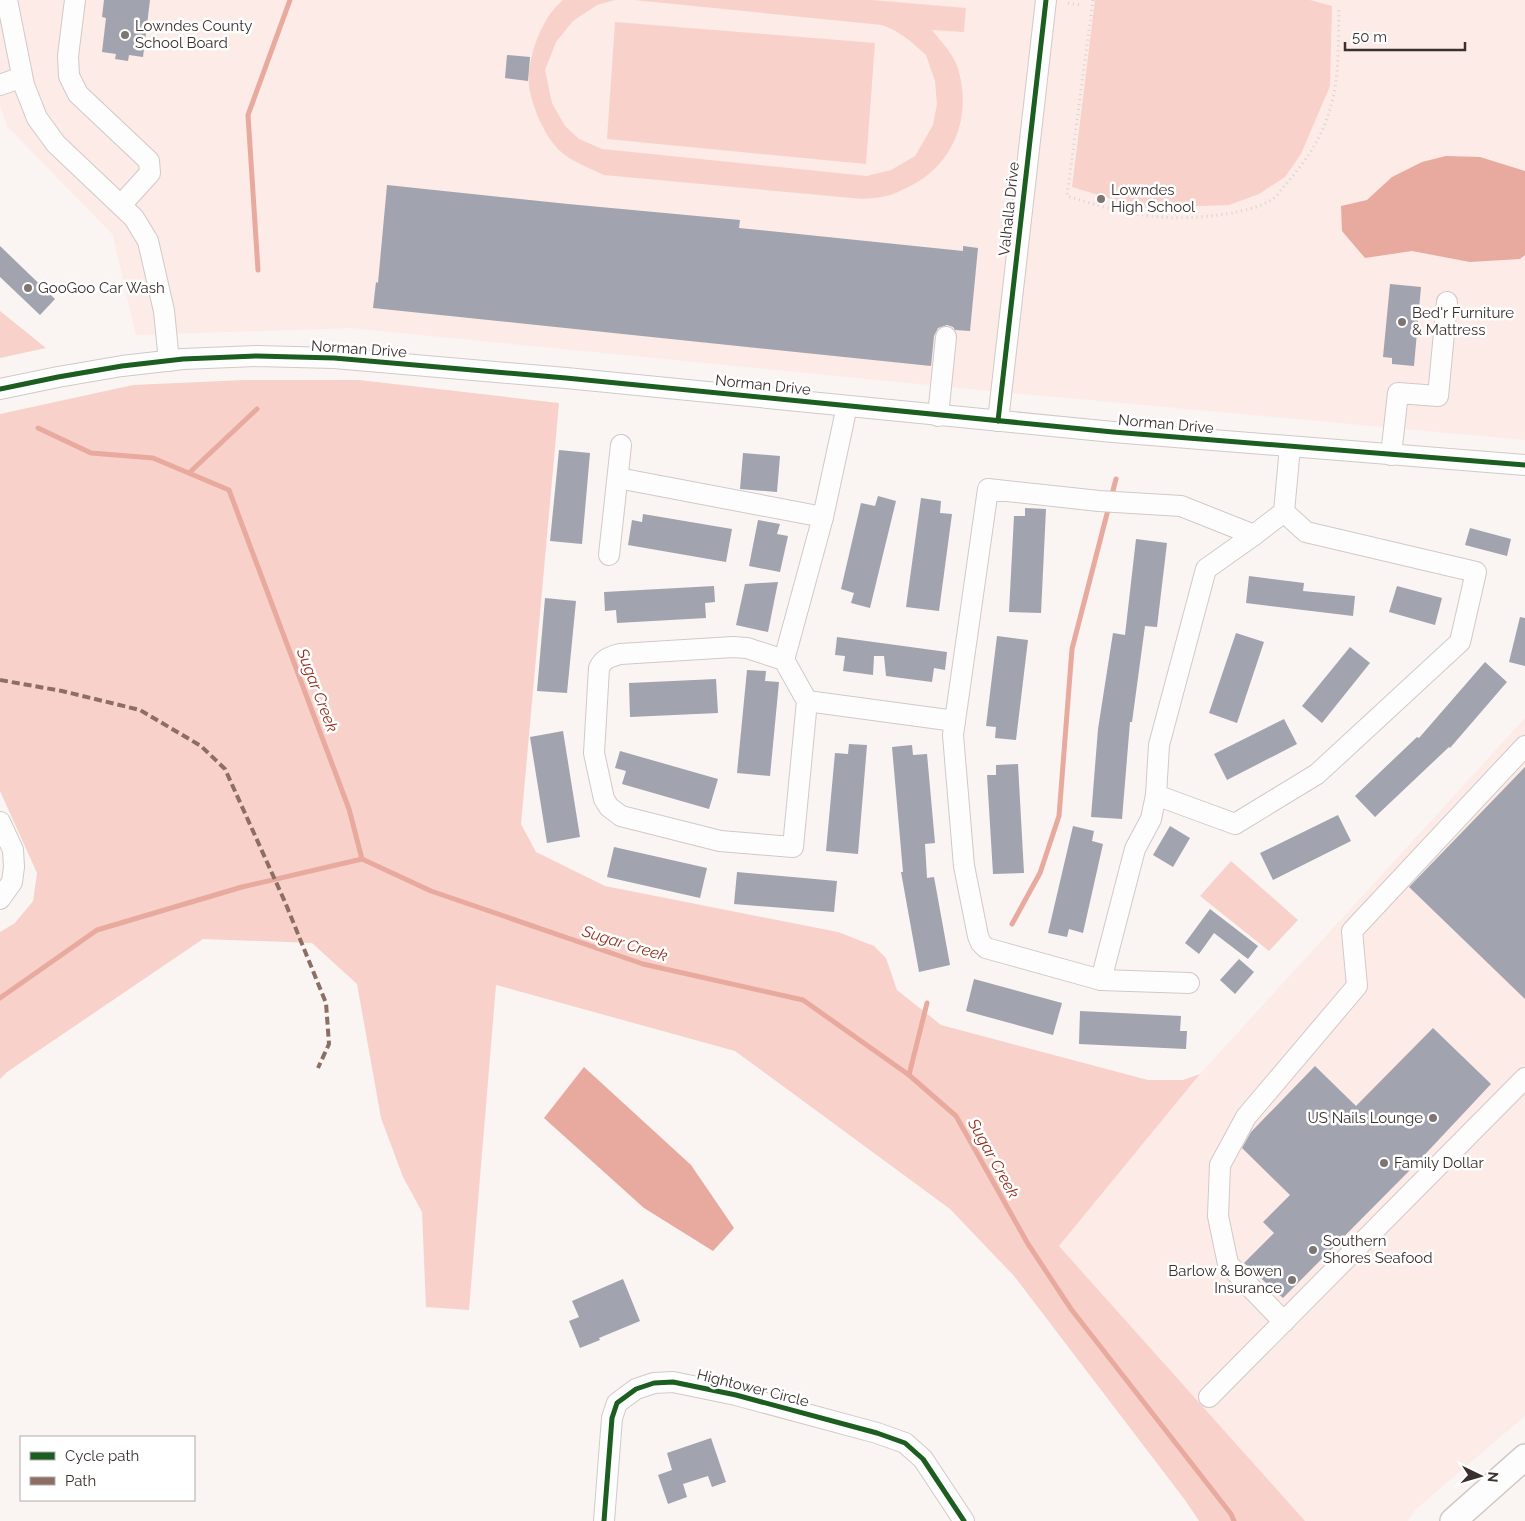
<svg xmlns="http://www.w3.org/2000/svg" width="1525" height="1521" font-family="Raleway,sans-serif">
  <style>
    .built { fill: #fcebe6 }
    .green { fill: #f8d2ca; fill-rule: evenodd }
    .water { fill: #e8aa9e }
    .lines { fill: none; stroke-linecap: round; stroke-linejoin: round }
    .stream { stroke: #e8aa9e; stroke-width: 5 }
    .building { fill: #a1a3af }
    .minor-casing { stroke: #d1c9c8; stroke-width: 22 }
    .major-casing { stroke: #d1c9c8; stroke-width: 28 }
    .path { stroke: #d6d4d3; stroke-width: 3; stroke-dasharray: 1 4; stroke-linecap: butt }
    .minor { stroke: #fefdfd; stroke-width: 20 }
    .major { stroke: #fefdfd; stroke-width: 25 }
    .quiet { stroke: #8d6e63; stroke-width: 4; stroke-dasharray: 8 4; stroke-linecap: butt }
    .cycleway-casing { stroke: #fff; stroke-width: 8 }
    .cycleway { stroke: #1b5e20; stroke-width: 5 }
    .poi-dot { fill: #7d7573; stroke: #fff; stroke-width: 2 }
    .labels { text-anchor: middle; stroke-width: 5; stroke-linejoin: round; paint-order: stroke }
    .poi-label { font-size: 15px; fill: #3a302e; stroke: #fff; text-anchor: start }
    .street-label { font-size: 15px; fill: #3a302e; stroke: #fff }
    .water-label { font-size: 16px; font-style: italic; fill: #942e1c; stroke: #fff }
  </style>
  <rect width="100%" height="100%" fill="#faf4f3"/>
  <g class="built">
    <polygon points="0,0 1525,0 1525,440 970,389 351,328 136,335 113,235 7,126 0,105"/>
    <polygon points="1525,718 1525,1416 1415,1510 1408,1521 1305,1521 1059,1246 1200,1074"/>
  </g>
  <g class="green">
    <path d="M563,0H872L966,8L964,32L932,30C942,43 955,55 959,72C972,121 951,169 904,189C898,192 892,195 886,196C879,198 870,198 863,199L604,175C590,168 572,162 560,151C545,137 532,107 529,86C527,58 541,18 563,0ZM615,0H634L882,25L894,30L909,40L926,55L935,81L937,104L933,125L915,156L891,170L867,176L602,149L579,139L565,126L552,103L545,70L556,42L573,21L597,5Z"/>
    <polygon points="1095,0 1310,0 1332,6 1330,86 1301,154 1285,177 1259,194 1229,205 1142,208 1072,187"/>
    <polygon points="615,22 875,43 866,164 607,139"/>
    <polygon points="0,311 46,348 0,358"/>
    <polygon points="244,380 359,380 559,403 521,824 536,852 605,886 838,932 874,946 886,958 897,990 941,1025 1148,1080 1183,1080 1200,1074 1059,1246 1305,1521 1199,1521 1185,1500 1014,1276 950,1209 735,1051 496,985 469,1310 426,1307 422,1212 403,1177 381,1118 357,984 312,943 203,939 7,1072 0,1079 0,932 15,923 33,901 37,873 0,791 0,414 133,385"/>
    <polygon points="1231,861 1298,920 1269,951 1200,896"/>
  </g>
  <g class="water">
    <polygon points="1446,156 1480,157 1525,171 1525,255 1520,259 1470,262 1412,251 1365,258 1342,231 1341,206 1367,200 1392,177 1422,162"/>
    <polygon points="584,1067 691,1165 734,1228 713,1251 644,1208 544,1118"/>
  </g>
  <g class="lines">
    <g class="stream">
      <polyline points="258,270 248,115 290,0"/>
      <polyline points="38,428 91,453 153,458 229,490 349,809 362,859 431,891 643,964 803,1000 909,1075 956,1116 1028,1244 1071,1309 1231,1514 1234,1521"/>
      <polyline points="189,473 257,409"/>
      <polyline points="1111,498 1116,479"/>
      <polyline points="1012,924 1040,873 1059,816 1072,649 1109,506"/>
      <polyline points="0,998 97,930 242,887 362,859"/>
      <polyline points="909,1075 927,1003"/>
    </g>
  </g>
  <g class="building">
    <polygon points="104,0 150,0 143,57 129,55 128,61 115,59 116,54 102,52 106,18 102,17"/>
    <polygon points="507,55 530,57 528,81 505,78"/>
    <polygon points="387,185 568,204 740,220 739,228 963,251 963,246 978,248 970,331 955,330 953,327 947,325 938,328 934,336 931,366 373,308 376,282 378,283"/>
    <polygon points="0,246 55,299 40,315 0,277"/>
    <polygon points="1390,284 1421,287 1414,366 1392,364 1392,358 1383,357"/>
    <polygon points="559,450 590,453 582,544 550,541"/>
    <polygon points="743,453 780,456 777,492 740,489"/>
    <polygon points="878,496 896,501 870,608 851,603 854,593 841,589 861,503 875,506"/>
    <polygon points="921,498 941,501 940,513 952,514 939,611 906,607"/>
    <polygon points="1025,508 1046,509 1041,613 1009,612 1014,516 1025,516"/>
    <polygon points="643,514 732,529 726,562 628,545 632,520 642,522"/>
    <polygon points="758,520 780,524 777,534 788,536 780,572 749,566"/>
    <polygon points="1470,528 1511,539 1507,556 1465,545"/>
    <polygon points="1136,539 1167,543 1157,627 1145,626 1132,722 1130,722 1122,819 1091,817 1098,729 1113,633 1125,635"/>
    <polygon points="1249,576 1304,583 1303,591 1355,596 1353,616 1246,603"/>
    <polygon points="778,582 768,632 736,625 745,584"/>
    <polygon points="714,586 715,602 705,603 706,618 617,623 616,610 605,611 604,592"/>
    <polygon points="1397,586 1442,598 1435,625 1389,612"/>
    <polygon points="545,598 576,601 567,693 537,691"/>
    <polygon points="1520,617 1525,618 1525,666 1509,662"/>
    <polygon points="1236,633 1264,642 1237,723 1209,713"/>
    <polygon points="997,636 1028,640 1016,740 995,738 996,727 986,726"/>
    <polygon points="837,637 947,652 945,670 934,668 932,682 886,676 884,656 874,656 873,675 843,671 845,656 835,655"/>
    <polygon points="1350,647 1370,663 1322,723 1302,706"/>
    <polygon points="1485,662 1507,682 1450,748 1449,747 1375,817 1355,796 1417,737 1419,738"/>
    <polygon points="747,670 766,671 765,681 779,682 770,776 737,773"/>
    <polygon points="716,679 718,713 630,717 629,683"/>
    <polygon points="1284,719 1297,744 1227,780 1214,754"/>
    <polygon points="563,731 580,837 547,843 530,737"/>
    <polygon points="849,744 867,745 858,854 826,851 835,753 848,754"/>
    <polygon points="912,745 913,755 927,754 935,843 925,844 927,878 934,877 950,965 919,972 901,872 903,872 892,747"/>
    <polygon points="620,751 718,779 709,809 622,784 626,771 615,768"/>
    <polygon points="1018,764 1024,873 993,874 987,775 996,775 996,765"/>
    <polygon points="1525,767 1525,999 1409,887"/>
    <polygon points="1338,815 1351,841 1273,880 1260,853"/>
    <polygon points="1073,826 1094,831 1092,841 1103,844 1083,933 1069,929 1067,937 1048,933"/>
    <polygon points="1170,826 1190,838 1173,867 1153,855"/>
    <polygon points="614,847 707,868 700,898 607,877"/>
    <polygon points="737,872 837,881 834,912 734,904"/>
    <polygon points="1210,909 1258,946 1248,959 1214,933 1199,954 1185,943"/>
    <polygon points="1239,959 1254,972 1235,994 1220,980"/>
    <polygon points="974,979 1062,1003 1053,1035 966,1011"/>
    <polygon points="1080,1011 1181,1016 1180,1031 1187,1031 1186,1049 1079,1044"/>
    <polygon points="1433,1028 1491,1084 1415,1165 1283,1298 1244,1263 1274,1233 1263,1222 1290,1195 1242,1148 1251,1132 1315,1066 1356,1106"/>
    <polygon points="623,1279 640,1321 599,1338 600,1340 580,1348 569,1321 579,1317 572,1301"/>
    <polygon points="711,1438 726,1482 712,1487 708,1476 683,1484 687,1497 668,1504 658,1475 672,1470 667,1453"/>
  </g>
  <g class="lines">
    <g class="minor-casing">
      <g id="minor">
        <polyline points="7,0 24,85 37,118 56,144 134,218 148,241 164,311 169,361"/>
        <polyline points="75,0 68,56 69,76 78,94 149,161 150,173 121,205"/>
        <polyline points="0,85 22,77"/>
        <polyline points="0,389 58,377 122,366 183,359 257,356 334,358 566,378 1113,432 1525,465"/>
        <polyline points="938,416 946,337"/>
        <polyline points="998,421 1046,0"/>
        <polyline points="1391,455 1398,393 1438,396 1447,302"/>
        <polyline points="618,478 823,517"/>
        <polygon points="988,489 1099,501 1181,506 1254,535 1206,569 1159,745 1156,795 1151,819 1135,849 1101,980 986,948 981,943 978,936 964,866 953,735"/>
        <polyline points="1254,535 1284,512 1290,447"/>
        <polyline points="609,555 621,445"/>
        <path d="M784,660L747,648L733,647L620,654C610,657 604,658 599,668L594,753L604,799L609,807L621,816L720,841L793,847L807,701L784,660L823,517L847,406"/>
        <polyline points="807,701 955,721"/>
        <polyline points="1156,795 1235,824 1317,774 1460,642 1476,572 1306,532 1284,512"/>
        <polyline points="0,822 13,850 14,867 12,882 0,899"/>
        <polyline points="1101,980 1189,983"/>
        <polyline points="1284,1322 1228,1264 1218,1216 1220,1165 1246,1117 1357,986 1352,931 1525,746"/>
        <polyline points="1209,1397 1525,1078"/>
        <polyline points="604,1521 612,1418 617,1403 636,1389 654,1383 673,1382 736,1395 877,1433 905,1443 923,1459 964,1521"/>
      </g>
    </g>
    <g class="major-casing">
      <polyline id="major" points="1453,1521 1525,1457"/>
    </g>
    <g class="path">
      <path d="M1093,0L1067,196C1126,215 1169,224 1232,213C1246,210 1262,207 1274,198C1278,195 1281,190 1284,186C1303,165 1321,140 1329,112C1340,80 1338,44 1339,10"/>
      <polyline points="1068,3 1081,5"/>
    </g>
    <use href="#minor" class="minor"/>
    <use href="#major" class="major"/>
    <polyline class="quiet" points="0,680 62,691 140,710 201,746 225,769 285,902 326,1003 329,1044 318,1068"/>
    <g class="cycleway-casing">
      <g id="cycleway">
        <polyline points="0,389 58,377 122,366 183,359 257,356 334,358 566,378 1113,432 1525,465"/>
        <polyline points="998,421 1046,0"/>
        <polyline points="604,1521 612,1418 617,1403 636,1389 654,1383 673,1382 736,1395 877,1433 905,1443 923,1459 964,1521"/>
      </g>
    </g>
    <use href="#cycleway" class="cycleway"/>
  </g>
  <g class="poi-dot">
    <circle cx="125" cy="35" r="5"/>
    <circle cx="1101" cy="199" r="5"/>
    <circle cx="28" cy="288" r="5"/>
    <circle cx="1402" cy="322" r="5"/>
    <circle cx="1433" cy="1118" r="5"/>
    <circle cx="1384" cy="1163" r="5"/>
    <circle cx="1313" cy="1250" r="5"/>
    <circle cx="1292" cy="1280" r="5"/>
  </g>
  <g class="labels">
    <g class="poi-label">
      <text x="135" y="31">Lowndes County<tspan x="135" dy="17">School Board</tspan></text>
      <text x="1111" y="195">Lowndes<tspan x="1111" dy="17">High School</tspan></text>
      <text x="38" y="293">GooGoo Car Wash</text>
      <text x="1412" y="318">Bed'r Furniture<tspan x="1412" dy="17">&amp; Mattress</tspan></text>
      <text x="1423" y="1123" text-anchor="end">US Nails Lounge</text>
      <text x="1394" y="1168">Family Dollar</text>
      <text x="1323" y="1246">Southern<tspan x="1323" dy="17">Shores Seafood</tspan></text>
      <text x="1282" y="1276" text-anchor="end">Barlow &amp; Bowen<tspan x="1282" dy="17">Insurance</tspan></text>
    </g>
    <g class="street-label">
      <text transform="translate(1009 209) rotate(-84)" y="5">Valhalla Drive</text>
      <text transform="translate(359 349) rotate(4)" y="5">Norman Drive</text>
      <text transform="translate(763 385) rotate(6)" y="5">Norman Drive</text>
      <text transform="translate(1166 424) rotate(5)" y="5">Norman Drive</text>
      <text transform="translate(753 1388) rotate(14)" y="5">Hightower Circle</text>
    </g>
    <g class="water-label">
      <text transform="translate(318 690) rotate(69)" y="6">Sugar Creek</text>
      <text transform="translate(625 943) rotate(17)" y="6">Sugar Creek</text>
      <text transform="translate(994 1158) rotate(61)" y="6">Sugar Creek</text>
    </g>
  </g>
  <rect x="20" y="1436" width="175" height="65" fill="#ffffff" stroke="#b0acab"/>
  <rect x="30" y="1452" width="25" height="8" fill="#1b5e20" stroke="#b0acab"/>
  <text x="65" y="1461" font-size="15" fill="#3a302e">Cycle path</text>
  <rect x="30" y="1477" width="25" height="8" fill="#8d6e63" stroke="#b0acab"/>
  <text x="65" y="1486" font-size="15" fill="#3a302e">Path</text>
  <g transform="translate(1480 1476) rotate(95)" stroke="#ffffff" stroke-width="4" paint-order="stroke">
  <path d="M0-4L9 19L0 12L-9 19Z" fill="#3a302e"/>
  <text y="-8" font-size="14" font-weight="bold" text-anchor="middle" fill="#3a302e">N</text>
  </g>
  <path d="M1345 42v8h120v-8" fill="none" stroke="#3a302e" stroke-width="2.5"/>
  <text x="1352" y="42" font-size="15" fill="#3a302e" stroke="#ffffff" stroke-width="4" paint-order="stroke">50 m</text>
</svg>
